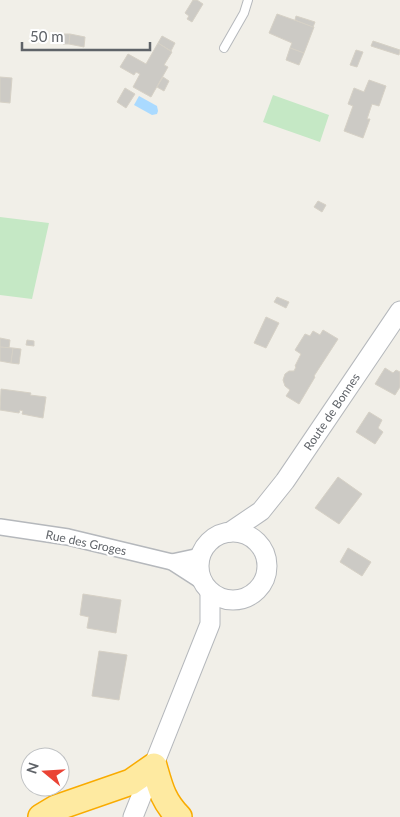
<svg xmlns="http://www.w3.org/2000/svg" width="400" height="817" font-family="Lato,sans-serif">
  <style>
    .green { fill: #c5e8c5 }
    .water { fill: #aadaff }
    .building { fill: #cccac5; stroke: #d6d1c6 }
    .lines { fill: none; stroke-linecap: round; stroke-linejoin: round }
    .service-casing { stroke: #b5b8bc; stroke-width: 10 }
    .minor-casing { stroke: #b5b8bc; stroke-width: 18 }
    .tertiary-casing { stroke: #b5b8bc; stroke-width: 21 }
    .trunk-casing { stroke: #f9ab00; stroke-width: 28 }
    .service { stroke: #fff; stroke-width: 8 }
    .minor { stroke: #fff; stroke-width: 15 }
    .tertiary { stroke: #fff; stroke-width: 19 }
    .trunk { stroke: #feeaa1; stroke-width: 25 }
    .labels { text-anchor: middle; stroke-width: 4.5; stroke-linejoin: round; paint-order: stroke }
    .street-label { font-size: 12px; fill: #5f6368; stroke: #fff }
  </style>
  <rect width="100%" height="100%" fill="#f1efe8"/>
  <g class="green">
    <polygon points="273,95 329,115 320,142 263,122"/>
    <polygon points="0,217 49,223 32,299 0,295"/>
  </g>
  <polygon class="water" points="139,96 157,106 158,111 157,114 152,115 134,105"/>
  <g class="building">
    <polygon points="193,0 197,0 203,4 192,22 187,19 189,16 185,13"/>
    <polygon points="277,14 314,27 304,53 290,48 292,43 269,33"/>
    <polygon points="296,16 315,22 313,27 295,20"/>
    <polygon points="64,34 70,34 69,44 63,44"/>
    <polygon points="70,34 85,37 84,47 69,44"/>
    <polygon points="162,36 175,43 171,51 158,43"/>
    <polygon points="373,41 400,50 399,55 371,46"/>
    <polygon points="158,43 172,52 164,65 168,67 151,97 133,87 140,74 136,72 134,75 120,67 128,54 146,64"/>
    <polygon points="290,48 304,53 299,65 286,60"/>
    <polygon points="356,50 363,52 357,67 350,65"/>
    <polygon points="0,77 12,78 10,103 0,102"/>
    <polygon points="163,77 169,81 164,91 157,87"/>
    <polygon points="369,80 386,86 379,106 372,104 367,119 370,119 363,138 344,131 353,106 348,104 354,88 364,92"/>
    <polygon points="125,88 135,94 126,108 117,102"/>
    <polygon points="318,201 326,205 322,212 314,207"/>
    <polygon points="277,297 289,302 286,308 274,302"/>
    <polygon points="266,317 279,323 266,348 254,343"/>
    <polygon points="323,330 338,339 314,376 315,377 299,404 286,396 290,390 285,386 283,380 285,374 289,371 294,371 296,367 295,366 301,354 295,350 305,334 310,336 313,331 320,335"/>
    <polygon points="0,338 10,340 9,348 0,347"/>
    <polygon points="27,340 34,341 34,346 26,345"/>
    <polygon points="0,347 13,348 11,363 0,361"/>
    <polygon points="13,348 21,349 19,364 11,363"/>
    <polygon points="385,368 393,373 396,370 400,372 400,387 395,395 375,384"/>
    <polygon points="1,389 31,393 30,395 46,397 43,418 22,414 23,411 20,410 19,413 0,410"/>
    <polygon points="369,412 382,420 378,428 383,432 375,444 356,432"/>
    <polygon points="338,477 362,494 339,524 315,508"/>
    <polygon points="348,548 371,562 362,576 340,562"/>
    <polygon points="83,594 121,600 116,633 87,628 89,617 80,615"/>
    <polygon points="99,651 127,655 119,700 92,696"/>
  </g>
  <g class="lines">
    <g class="service-casing">
      <polyline id="service" points="224,48 244,13 248,0"/>
    </g>
    <g class="minor-casing">
      <g id="minor">
        <polyline points="0,527 68,537 172,562 203,582"/>
        <polyline points="172,562 200,556"/>
      </g>
    </g>
    <g class="tertiary-casing">
      <g id="tertiary">
        <polyline points="230,532 261,511 285,481 400,311"/>
        <circle cx="233" cy="566" r="34"/>
        <polyline points="133,817 210,624 210,592"/>
      </g>
    </g>
    <g class="trunk-casing">
      <path id="trunk" d="M41,817L56,808L131,782L154,766C160,787 163,801 179,817"/>
    </g>
    <use href="#service" class="service"/>
    <use href="#minor" class="minor"/>
    <use href="#tertiary" class="tertiary"/>
    <use href="#trunk" class="trunk"/>
  </g>
  <g class="labels">
    <g class="street-label">
      <text transform="translate(332 412) rotate(-56)" y="4">Route de Bonnes</text>
      <text transform="translate(86 543) rotate(12)" y="4">Rue des Groges</text>
    </g>
  </g>
  <g transform="translate(45 772) rotate(288)"><circle r="24" fill="#ffffff" stroke="#bfc1c3"/>
  <path d="M0-4L9 19L0 12L-9 19Z" fill="#ea4335"/>
  <text y="-8" font-size="14" font-weight="bold" text-anchor="middle" fill="#5f6368">N</text>
  </g>
  <path d="M22 42v8h128v-8" fill="none" stroke="#5f6368" stroke-width="2.5"/>
  <text x="30" y="42" font-size="15" fill="#5f6368" stroke="#ffffff" stroke-width="4" paint-order="stroke">50 m</text>
</svg>
